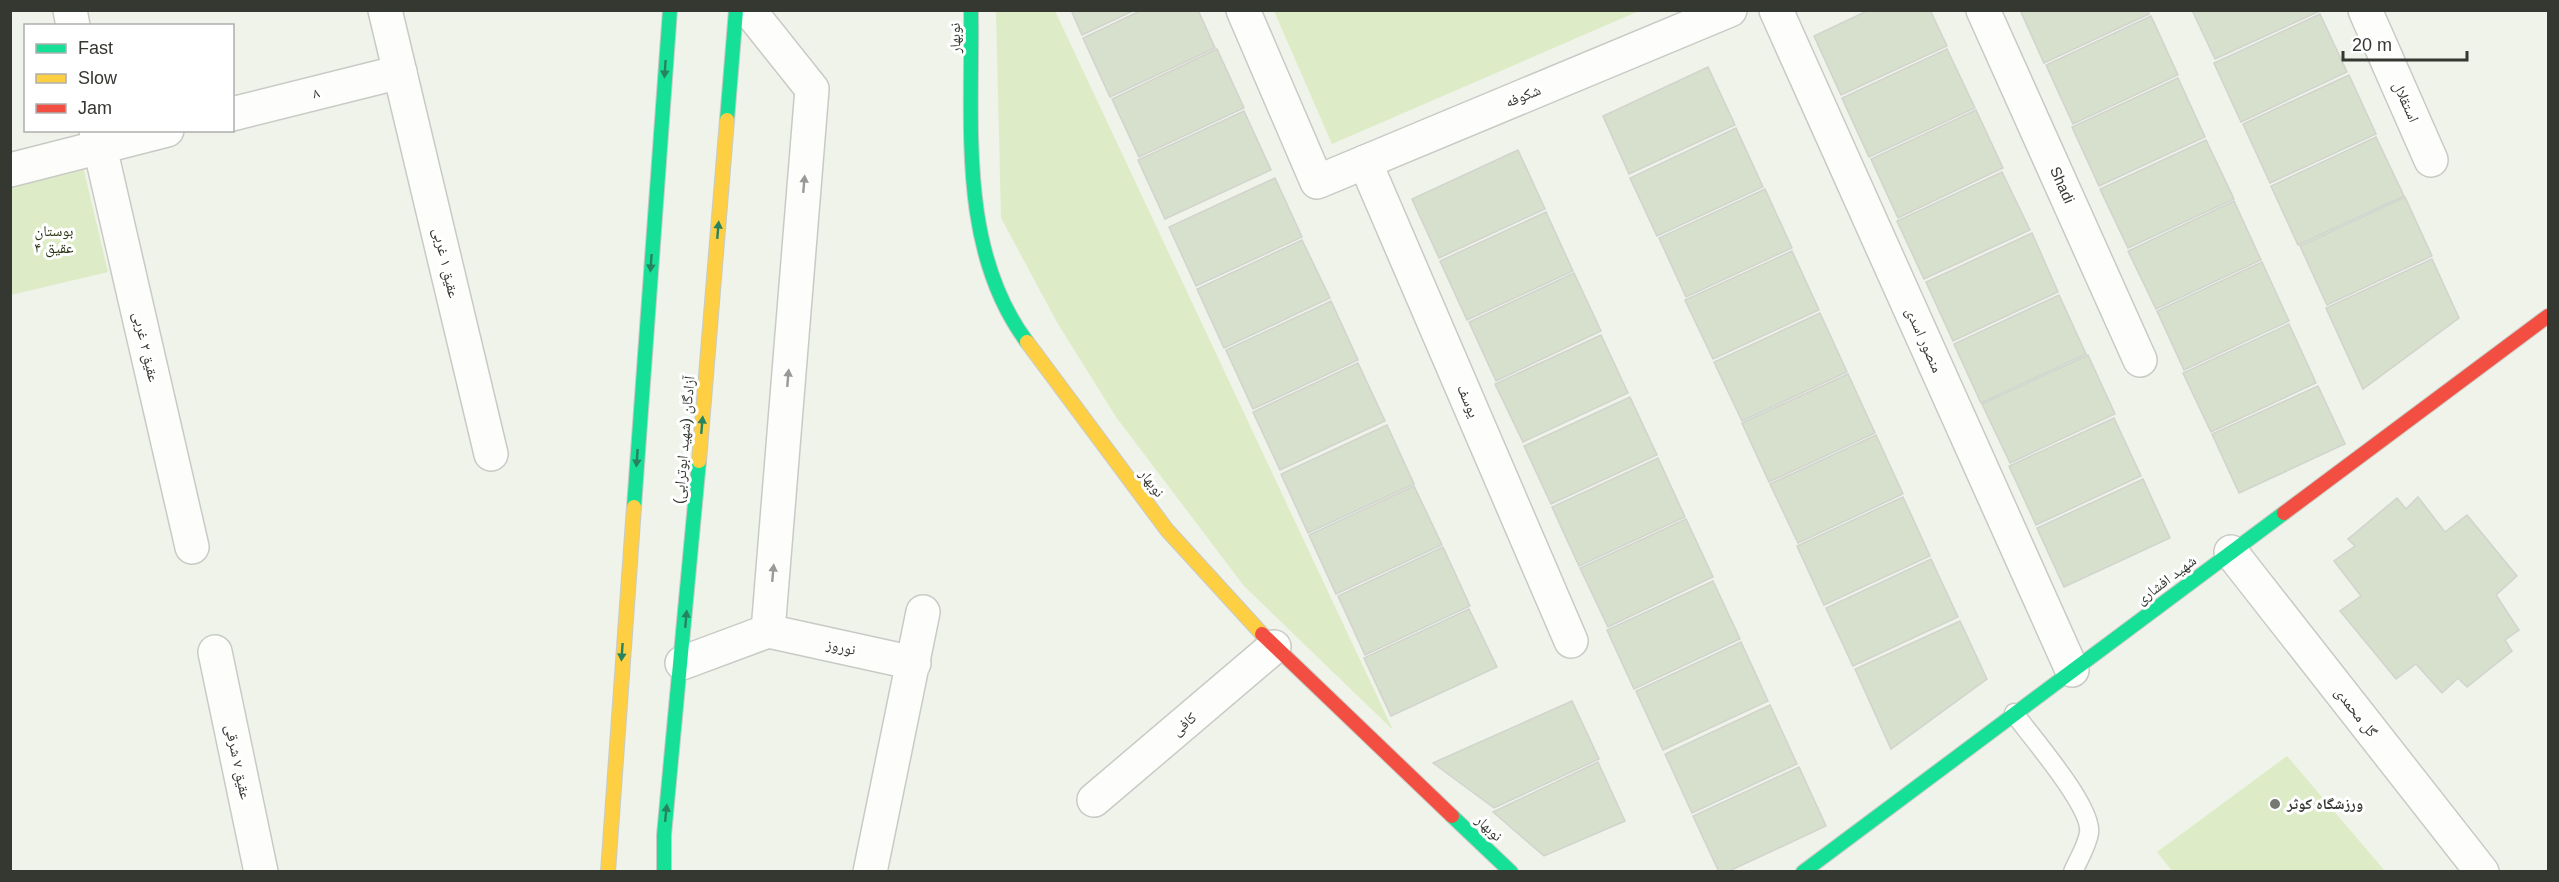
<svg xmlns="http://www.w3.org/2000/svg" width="2559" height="882" font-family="Arial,'Noto Naskh Arabic',sans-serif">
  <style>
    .green { fill: #ddecc6 }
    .building { fill: #d7e0cc; stroke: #d1d4cd; stroke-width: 1.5 }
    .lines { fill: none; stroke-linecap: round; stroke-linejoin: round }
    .lane-casing { stroke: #c8cbc5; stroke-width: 21 }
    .street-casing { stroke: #c8cbc5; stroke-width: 36 }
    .fast-casing { stroke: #c8cbc5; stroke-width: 16 }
    .slow-casing { stroke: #c8cbc5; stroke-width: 16 }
    .jam-casing { stroke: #c8cbc5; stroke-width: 16 }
    .lane { stroke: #fdfdfc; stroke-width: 18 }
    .street { stroke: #fdfdfc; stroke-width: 33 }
    .fast { stroke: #16e098; stroke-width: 14 }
    .slow { stroke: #ffcf43; stroke-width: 14 }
    .jam { stroke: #f24e42; stroke-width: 14 }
    .oneway { fill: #27835f }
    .oneway2 { fill: #999a96 }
    .poi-dot { fill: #767972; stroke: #fff; stroke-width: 2 }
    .labels { text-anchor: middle; stroke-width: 6; stroke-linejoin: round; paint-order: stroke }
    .street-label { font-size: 15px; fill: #353731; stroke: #fff }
    .park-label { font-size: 15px; fill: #273311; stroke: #fff }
    .poi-label { font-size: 15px; font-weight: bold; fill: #353731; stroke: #fff; text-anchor: start }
  </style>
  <rect width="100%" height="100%" fill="#eff3ea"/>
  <g class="green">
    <polygon points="996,11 1055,11 1393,730 1244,586 1116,417 1058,324 1001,218"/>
    <polygon points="1274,11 1639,11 1332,144"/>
    <polygon points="82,162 108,272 11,295 10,180"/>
    <polygon points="2287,756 2385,871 2172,871 2157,852"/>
  </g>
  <g class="building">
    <polygon points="1071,10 1135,10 1082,35"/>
    <polygon points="1142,10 1198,10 1215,48 1110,97 1083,38"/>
    <polygon points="1869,10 1930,10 1947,46 1841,95 1814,36"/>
    <polygon points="2020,10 2148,10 2149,14 2044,63"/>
    <polygon points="2192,10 2320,10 2320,11 2215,59"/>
    <polygon points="2320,14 2347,72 2241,122 2214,63"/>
    <polygon points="2151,16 2178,75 2073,124 2046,65"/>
    <polygon points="1217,49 1244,108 1139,157 1112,99"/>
    <polygon points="1947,49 1975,108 1869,157 1842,98"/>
    <polygon points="1708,67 1735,125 1629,174 1603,116"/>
    <polygon points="2349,75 2376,134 2270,183 2243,124"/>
    <polygon points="2178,78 2205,137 2099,186 2072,127"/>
    <polygon points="1976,110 2003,168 1898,218 1871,159"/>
    <polygon points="1244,111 1271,170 1165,219 1138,160"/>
    <polygon points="1736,128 1763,187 1657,236 1630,178"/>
    <polygon points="2376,137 2404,196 2298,245 2271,186"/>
    <polygon points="2206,140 2234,199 2128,248 2100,189"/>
    <polygon points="1518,150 1545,209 1439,258 1412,199"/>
    <polygon points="2002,172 2030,230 1924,279 1897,221"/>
    <polygon points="1275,178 1302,237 1196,286 1169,227"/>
    <polygon points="1765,189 1792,248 1686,297 1659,238"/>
    <polygon points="2405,197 2432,256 2327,305 2300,246"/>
    <polygon points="2234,201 2261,260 2156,309 2128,251"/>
    <polygon points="1546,212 1573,271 1467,320 1440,261"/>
    <polygon points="2032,233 2058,292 1953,341 1926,282"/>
    <polygon points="1302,240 1330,298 1224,348 1197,289"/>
    <polygon points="1792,251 1819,310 1713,359 1685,300"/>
    <polygon points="2432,259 2459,318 2363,389 2326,308"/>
    <polygon points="2262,262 2289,321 2184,370 2157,311"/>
    <polygon points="1574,273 1601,331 1496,381 1469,322"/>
    <polygon points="2059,295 2086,354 1981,403 1954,344"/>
    <polygon points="1331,301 1358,360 1253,409 1226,350"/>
    <polygon points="1820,313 1847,372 1742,421 1714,362"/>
    <polygon points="2289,324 2316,383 2211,432 2183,373"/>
    <polygon points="1601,335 1628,393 1523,442 1495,384"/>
    <polygon points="2088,355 2115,414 2010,463 1982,404"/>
    <polygon points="1358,363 1385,421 1280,470 1253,412"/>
    <polygon points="1848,374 1875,433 1769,482 1742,423"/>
    <polygon points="2318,386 2345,444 2239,493 2212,434"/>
    <polygon points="1630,397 1657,455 1551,504 1524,446"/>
    <polygon points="2114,418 2141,476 2036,525 2009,466"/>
    <polygon points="1387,425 1414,484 1308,533 1281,474"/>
    <polygon points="1876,435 1903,494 1798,543 1770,484"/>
    <polygon points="1658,458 1685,517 1579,566 1552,507"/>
    <polygon points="2143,479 2170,538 2064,587 2037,528"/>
    <polygon points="1414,486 1442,545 1336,594 1309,535"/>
    <polygon points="1903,497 1930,556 1824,605 1797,546"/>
    <polygon points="2418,497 2445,532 2467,515 2517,576 2496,595 2519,630 2505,640 2512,651 2467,687 2458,678 2442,693 2416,664 2396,679 2340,611 2361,596 2334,561 2355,546 2348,539 2397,498 2406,509"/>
    <polygon points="1686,519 1713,577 1608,627 1580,568"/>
    <polygon points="1443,547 1470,606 1365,655 1338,596"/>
    <polygon points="1931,559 1958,617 1853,666 1826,608"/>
    <polygon points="1713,581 1740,639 1634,689 1607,630"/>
    <polygon points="1469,609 1497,667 1391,716 1364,658"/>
    <polygon points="1960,621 1987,679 1891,749 1855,669"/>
    <polygon points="1741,642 1768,701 1663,750 1636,691"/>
    <polygon points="1572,701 1599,759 1494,808 1433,763"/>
    <polygon points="1770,705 1797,764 1692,813 1665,754"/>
    <polygon points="1598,762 1625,821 1544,856 1493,812"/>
    <polygon points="1799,767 1826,826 1727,872 1719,872 1693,816"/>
  </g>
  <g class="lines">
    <g class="lane-casing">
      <path id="lane" d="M2014,713C2031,737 2093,807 2089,833C2087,846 2078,860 2073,872"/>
    </g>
    <g class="street-casing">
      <g id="street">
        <polyline points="70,10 73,26"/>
        <polyline points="385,10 491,454"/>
        <polyline points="749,10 812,89 768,631"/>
        <polyline points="1243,10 1317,182 1730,10"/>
        <polyline points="1776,10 2072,670"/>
        <polyline points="1983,10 2140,360"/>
        <polyline points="2365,10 2431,160"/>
        <polyline points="232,114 400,72"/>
        <polyline points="96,130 192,547"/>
        <polyline points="1365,162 1571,641"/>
        <polyline points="10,170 167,130"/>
        <polyline points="2231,552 2482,872"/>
        <polyline points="768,631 914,663"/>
        <polyline points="215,652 261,872"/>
        <polyline points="682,663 768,631"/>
        <polyline points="1094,800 1274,647"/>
        <polyline points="870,872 923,612"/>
      </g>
    </g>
    <g class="fast-casing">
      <g id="fast">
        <path d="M971,10C973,122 957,248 1027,342"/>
        <polyline points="727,120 736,10"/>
        <polyline points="634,507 670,10"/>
        <polyline points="1452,816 1511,872"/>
        <polyline points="664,872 664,835 699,461"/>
        <polyline points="1803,872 2284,513"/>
      </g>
    </g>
    <g class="slow-casing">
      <g id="slow">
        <polyline points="1027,342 1167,530 1262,634"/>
        <polyline points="699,461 727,120"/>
        <polyline points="608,872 634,507"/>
      </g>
    </g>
    <g class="jam-casing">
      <g id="jam">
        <polyline points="2284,513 2548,316"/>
        <polyline points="1262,634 1452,816"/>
      </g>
    </g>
    <use href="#lane" class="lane"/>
    <use href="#street" class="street"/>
    <use href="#fast" class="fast"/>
    <use href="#slow" class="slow"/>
    <use href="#jam" class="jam"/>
  </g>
  <defs><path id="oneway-solid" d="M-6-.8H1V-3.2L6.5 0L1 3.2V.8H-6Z" transform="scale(1.5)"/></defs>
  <g class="oneway">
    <use href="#oneway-solid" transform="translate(665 69) rotate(94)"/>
    <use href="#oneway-solid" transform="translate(718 230) rotate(-85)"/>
    <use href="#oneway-solid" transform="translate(651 263) rotate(94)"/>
    <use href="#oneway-solid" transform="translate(702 425) rotate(-85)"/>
    <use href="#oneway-solid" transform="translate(637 458) rotate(94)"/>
    <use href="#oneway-solid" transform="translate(686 619) rotate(-85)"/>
    <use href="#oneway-solid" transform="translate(622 652) rotate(94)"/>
    <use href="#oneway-solid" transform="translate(666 813) rotate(-84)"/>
  </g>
  <g class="oneway2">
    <use href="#oneway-solid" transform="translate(804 184) rotate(-85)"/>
    <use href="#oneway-solid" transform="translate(788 378) rotate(-85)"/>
    <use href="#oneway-solid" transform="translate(773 573) rotate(-85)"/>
  </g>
  <circle class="poi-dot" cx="2275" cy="804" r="6"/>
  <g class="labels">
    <g class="street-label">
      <text transform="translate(955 38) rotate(-91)" y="5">نوبهار</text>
      <text transform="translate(316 93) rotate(-14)" y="5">۸</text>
      <text transform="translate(1523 96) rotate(-22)" y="5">شکوفه</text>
      <text transform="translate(2406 102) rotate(66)" y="5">استقلال</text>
      <text transform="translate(2062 185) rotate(66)" y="5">Shadi</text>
      <text transform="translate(446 263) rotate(77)" y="5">عقیق ۱ غربی</text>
      <text transform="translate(1924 340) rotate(66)" y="5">منصور اسدی</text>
      <text transform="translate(146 347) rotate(77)" y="5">عقیق ۲ غربی</text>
      <text transform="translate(1468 401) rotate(67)" y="5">یوسف</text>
      <text transform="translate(684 440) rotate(-85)" y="5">آزادگان (شهید ابوترابی)</text>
      <text transform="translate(1152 483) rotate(53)" y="5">نوبهار</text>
      <text transform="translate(2166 580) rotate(-37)" y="5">شهید افشاری</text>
      <text transform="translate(841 647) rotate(12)" y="5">نوروز</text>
      <text transform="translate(2356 712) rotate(52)" y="5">گل محمدی</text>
      <text transform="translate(1184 724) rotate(-40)" y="5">کافی</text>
      <text transform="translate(238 762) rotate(78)" y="5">عقیق ۷ شرقی</text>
      <text transform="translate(1489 828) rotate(43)" y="5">نوبهار</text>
    </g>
    <g class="park-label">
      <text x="54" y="236">بوستان<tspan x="54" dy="17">عقیق ۴</tspan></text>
    </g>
    <g class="poi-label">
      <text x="2287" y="809">ورزشگاه کوثر</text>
    </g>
  </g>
  <rect width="2559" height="882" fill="none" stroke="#353731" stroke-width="24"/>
  <rect x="24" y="24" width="210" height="108" fill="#ffffff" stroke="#aeafad" stroke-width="1.5"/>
  <rect x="36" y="44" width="30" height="9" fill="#16e098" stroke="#aeafad" stroke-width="1.5"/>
  <text x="78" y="54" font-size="18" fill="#353731">Fast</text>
  <rect x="36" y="74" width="30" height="9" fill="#ffcf43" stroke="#aeafad" stroke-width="1.5"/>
  <text x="78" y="84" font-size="18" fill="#353731">Slow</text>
  <rect x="36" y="104" width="30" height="9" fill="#f24e42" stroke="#aeafad" stroke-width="1.5"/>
  <text x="78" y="114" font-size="18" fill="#353731">Jam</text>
  <path d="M2343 51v9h124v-9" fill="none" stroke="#353731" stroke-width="3"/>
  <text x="2352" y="51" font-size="18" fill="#353731" stroke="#ffffff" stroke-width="4.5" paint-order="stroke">20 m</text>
</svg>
